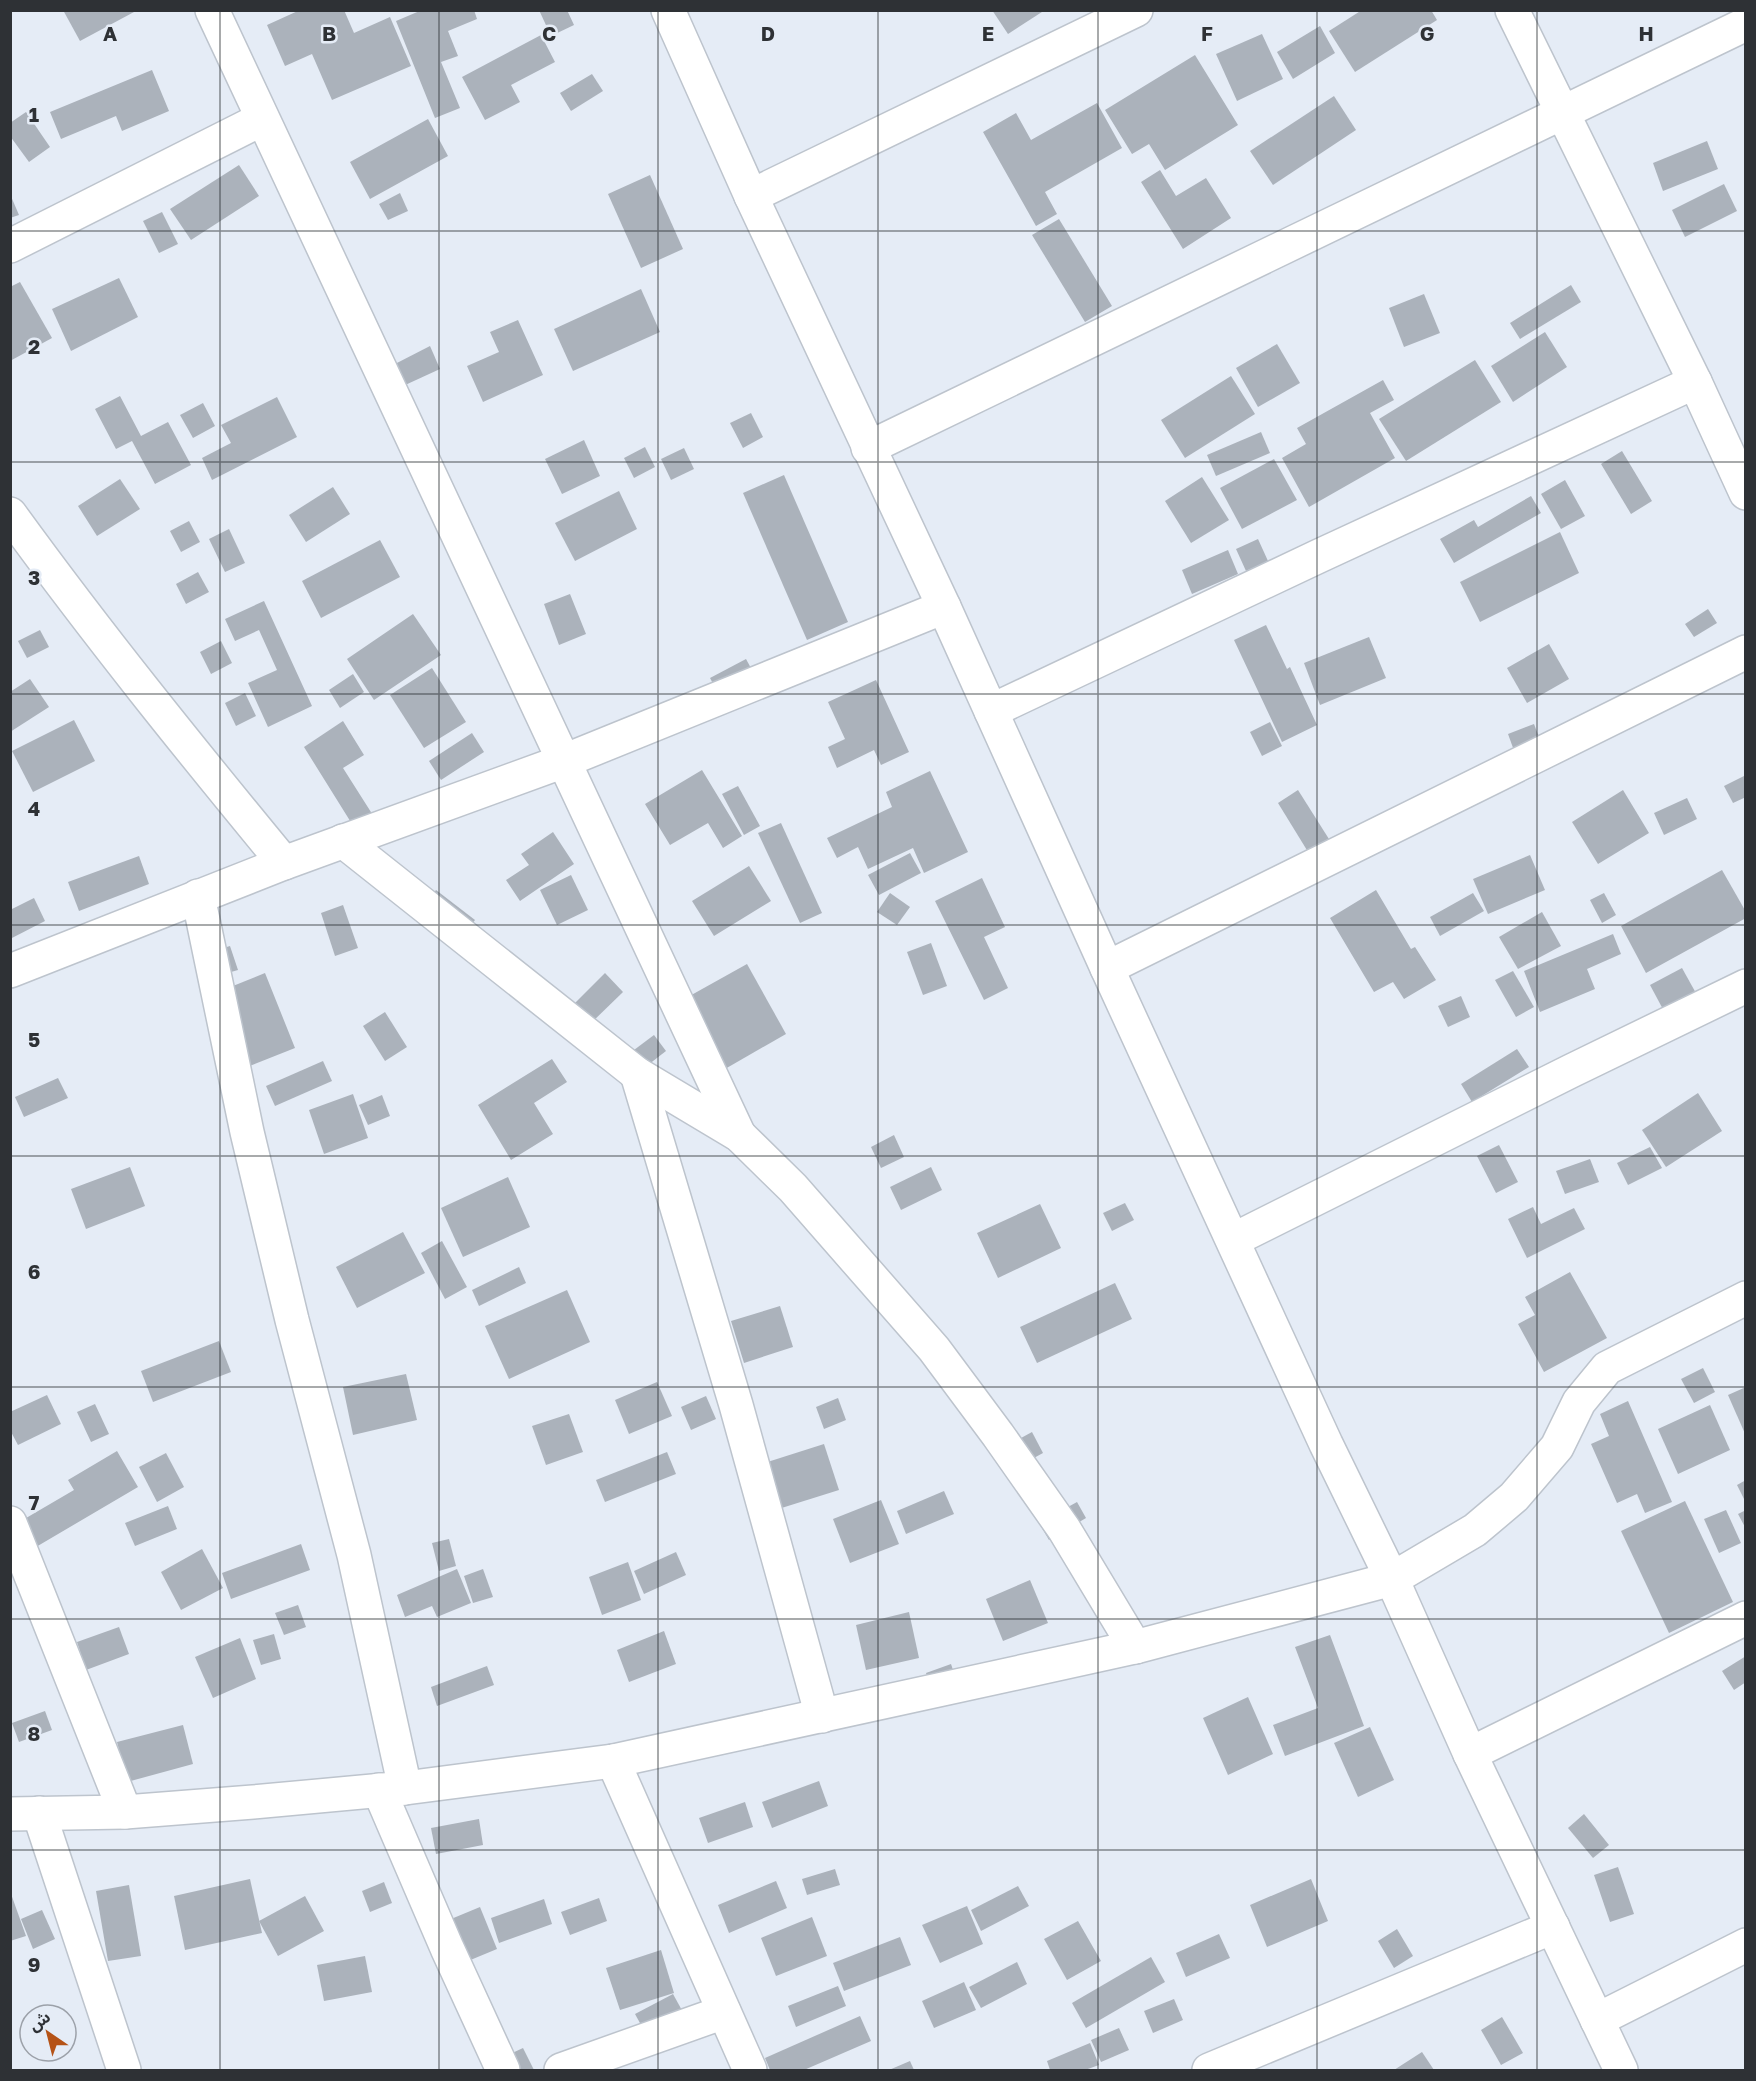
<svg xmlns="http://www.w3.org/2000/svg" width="1756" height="2081" font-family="'Golos Text','Noto Sans Arabic',sans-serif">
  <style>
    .building { fill: #abb2bb }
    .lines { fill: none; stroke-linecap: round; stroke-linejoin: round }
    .minor-casing { stroke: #bdc4cd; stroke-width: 36 }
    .primary-casing { stroke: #bdc4cd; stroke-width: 36 }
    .minor { stroke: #fff; stroke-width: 33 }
    .primary { stroke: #fff; stroke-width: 33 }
    .grid { fill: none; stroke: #2e3135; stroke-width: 1.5; stroke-opacity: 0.55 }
    .grid-label { font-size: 20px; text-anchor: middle; font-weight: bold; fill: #2e3135; stroke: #e5ecf6; stroke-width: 5; stroke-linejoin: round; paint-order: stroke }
  </style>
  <rect width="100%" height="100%" fill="#e5ecf6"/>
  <g class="building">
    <polygon points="63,10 133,10 134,12 80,41"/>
    <polygon points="300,10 344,10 354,33 390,17 411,66 332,100 312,54 285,66 267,25"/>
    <polygon points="422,10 474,10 477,19 448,31 458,56 441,62 460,108 435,118 396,21"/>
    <polygon points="539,10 567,10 574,25 551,36"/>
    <polygon points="992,10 1045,10 1008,34"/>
    <polygon points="1362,10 1431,10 1437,20 1355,72 1329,31"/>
    <polygon points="1320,26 1335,53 1293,79 1277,52"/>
    <polygon points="1262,34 1283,79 1237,101 1216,54"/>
    <polygon points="541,35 555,62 511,85 520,102 485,120 462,77"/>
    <polygon points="1195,55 1238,125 1165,170 1149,144 1132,154 1105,110"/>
    <polygon points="152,70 169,111 122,131 116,116 61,139 50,112"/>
    <polygon points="592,74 603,91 571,111 560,93"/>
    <polygon points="1334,96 1356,130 1273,185 1250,151"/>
    <polygon points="1097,103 1122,148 1045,192 1057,214 1036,226 983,132 1016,113 1031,140"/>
    <polygon points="26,112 50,147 29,162 10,136 10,123"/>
    <polygon points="428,119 448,156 370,199 350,162"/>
    <polygon points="1707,141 1718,169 1663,191 1653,163"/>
    <polygon points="239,165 259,196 191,240 170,209"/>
    <polygon points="1160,170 1176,196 1206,178 1231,218 1183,249 1141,182"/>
    <polygon points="650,175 683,249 641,268 608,194"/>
    <polygon points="1724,184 1737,211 1685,237 1672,210"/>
    <polygon points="400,193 408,211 388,220 379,204"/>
    <polygon points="10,194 19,215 10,218"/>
    <polygon points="162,212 178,244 159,253 143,221"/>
    <polygon points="1059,219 1112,306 1085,322 1032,235"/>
    <polygon points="119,278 138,317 71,351 52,309"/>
    <polygon points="20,282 52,338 10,361 10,287"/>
    <polygon points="1571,285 1581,302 1520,339 1510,323"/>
    <polygon points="641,289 660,332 573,371 554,329"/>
    <polygon points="1424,294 1440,333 1404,347 1389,308"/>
    <polygon points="518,320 543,375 483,402 467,366 499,352 490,332"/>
    <polygon points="1545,332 1567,367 1513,402 1491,366"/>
    <polygon points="1277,344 1300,383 1258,407 1236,368"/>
    <polygon points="430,346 440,369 403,386 393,365"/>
    <polygon points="1475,360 1501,402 1406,461 1379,419"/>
    <polygon points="1231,376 1255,414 1185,458 1161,420"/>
    <polygon points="1383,380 1394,400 1370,413 1395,458 1309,507 1282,458 1306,444 1297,428"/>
    <polygon points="120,396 141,436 168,422 191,465 155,484 132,441 116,449 95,409"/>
    <polygon points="277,397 297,437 212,480 202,458 231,443 221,425"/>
    <polygon points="203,403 215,426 193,438 180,415"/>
    <polygon points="751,413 763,437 743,448 730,423"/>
    <polygon points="1261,432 1270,453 1216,476 1207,455"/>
    <polygon points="584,440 600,476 562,494 545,459"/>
    <polygon points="645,447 655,467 634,478 624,458"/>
    <polygon points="684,448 694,469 671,480 661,459"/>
    <polygon points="1622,451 1652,501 1631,514 1601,464"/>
    <polygon points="1274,459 1297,500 1242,529 1220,488"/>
    <polygon points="784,475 848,622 807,640 743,493"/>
    <polygon points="1202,477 1229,520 1191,543 1165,501"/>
    <polygon points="120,479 140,509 97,536 78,506"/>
    <polygon points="1565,480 1585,516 1561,529 1541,494"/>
    <polygon points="333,487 350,514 306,542 289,515"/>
    <polygon points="619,491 637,529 575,561 555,523"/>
    <polygon points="1531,496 1541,513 1454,563 1440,539 1474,520 1478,527"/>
    <polygon points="189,521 200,542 181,552 170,531"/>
    <polygon points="229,529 245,563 225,572 209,539"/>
    <polygon points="1560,532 1579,573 1480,622 1460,582"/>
    <polygon points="1258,539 1268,561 1246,571 1236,549"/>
    <polygon points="380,540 400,577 321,618 302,581"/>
    <polygon points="1228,550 1238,574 1192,594 1182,570"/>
    <polygon points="198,572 209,592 186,604 176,584"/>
    <polygon points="570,594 586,634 559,645 544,604"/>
    <polygon points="264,601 312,706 268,727 248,683 277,670 259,630 235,641 225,619"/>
    <polygon points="1708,609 1717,623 1694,637 1685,624"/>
    <polygon points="413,614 441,655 374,700 347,659"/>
    <polygon points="1266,625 1287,669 1290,667 1317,725 1282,742 1234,640"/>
    <polygon points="40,630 49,647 27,658 18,641"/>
    <polygon points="1369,637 1386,678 1320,705 1304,663"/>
    <polygon points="221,641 232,663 211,674 200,652"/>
    <polygon points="1549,644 1569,679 1527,703 1507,668"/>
    <polygon points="746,659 758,681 722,700 710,678"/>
    <polygon points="432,668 466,722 424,748 390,695"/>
    <polygon points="353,674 364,692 340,708 329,690"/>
    <polygon points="30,679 49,707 10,732 10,692"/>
    <polygon points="876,680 909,752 881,765 874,750 837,768 828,747 845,739 828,702"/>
    <polygon points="245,693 256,716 236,726 225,703"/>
    <polygon points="74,720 95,761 33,792 12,751"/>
    <polygon points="343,721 364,755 343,768 376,820 357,832 304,747"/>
    <polygon points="1270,722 1282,746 1262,756 1250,732"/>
    <polygon points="1534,724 1542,745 1516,756 1508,734"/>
    <polygon points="472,733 484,752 441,780 429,761"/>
    <polygon points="702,770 742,836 723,848 708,823 670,845 645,804"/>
    <polygon points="930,771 968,852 924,873 913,848 868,869 858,847 837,858 827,838 892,807 886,792"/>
    <polygon points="1746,775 1746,797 1733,803 1724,786"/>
    <polygon points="738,786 760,826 744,835 722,794"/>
    <polygon points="1298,790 1334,847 1313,860 1278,803"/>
    <polygon points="1623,790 1649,833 1598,864 1572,822"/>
    <polygon points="1687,798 1697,819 1664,835 1654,813"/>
    <polygon points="781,823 822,913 800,923 758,833"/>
    <polygon points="553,832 574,864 520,901 506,880 529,865 521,854"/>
    <polygon points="910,853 921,873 879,895 868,875"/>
    <polygon points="1530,855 1545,890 1488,914 1473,879"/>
    <polygon points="139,856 149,884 79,911 68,882"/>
    <polygon points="749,866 771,901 714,936 692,901"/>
    <polygon points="1722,870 1746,912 1746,918 1646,973 1621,926"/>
    <polygon points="571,875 588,910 557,925 540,890"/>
    <polygon points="982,878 1005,927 984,937 1008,988 984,1000 935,901"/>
    <polygon points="436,890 475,920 462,937 423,907"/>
    <polygon points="1376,890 1411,949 1415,947 1436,980 1404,999 1393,982 1374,992 1330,918"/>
    <polygon points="890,893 910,907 897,925 877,912"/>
    <polygon points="1473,893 1484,911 1440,936 1430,917"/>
    <polygon points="1604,893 1616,915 1602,923 1590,900"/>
    <polygon points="34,898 45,921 10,939 10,910"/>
    <polygon points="343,905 358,948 335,956 321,913"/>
    <polygon points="1542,912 1561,946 1518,969 1499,937"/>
    <polygon points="1613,934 1621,954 1587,969 1595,989 1540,1012 1524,971"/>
    <polygon points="931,943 947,986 923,995 907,952"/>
    <polygon points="230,946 238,970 217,976 210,952"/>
    <polygon points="747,964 786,1034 725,1069 686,998"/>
    <polygon points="1682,968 1697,995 1665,1013 1650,985"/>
    <polygon points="1513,971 1534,1007 1516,1017 1495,980"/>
    <polygon points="265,973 295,1048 242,1069 213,994"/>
    <polygon points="605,973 623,992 587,1027 569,1009"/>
    <polygon points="1461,996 1470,1017 1448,1027 1438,1006"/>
    <polygon points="385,1012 407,1047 385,1061 363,1026"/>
    <polygon points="654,1035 666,1051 635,1075 622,1059"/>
    <polygon points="1517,1049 1529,1067 1472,1102 1461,1084"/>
    <polygon points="552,1059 567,1082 534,1103 553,1134 511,1160 478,1105"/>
    <polygon points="323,1061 332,1081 275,1106 266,1086"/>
    <polygon points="58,1078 68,1098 24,1117 15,1097"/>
    <polygon points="1698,1093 1722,1131 1666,1167 1642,1130"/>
    <polygon points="353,1094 368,1138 324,1154 309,1110"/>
    <polygon points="382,1095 390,1116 368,1125 359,1105"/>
    <polygon points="894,1135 904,1157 881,1168 871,1147"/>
    <polygon points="1499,1145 1518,1182 1496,1193 1477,1156"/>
    <polygon points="1650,1147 1662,1168 1628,1185 1617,1163"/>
    <polygon points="1590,1159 1599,1182 1565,1194 1556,1171"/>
    <polygon points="130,1167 145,1206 86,1229 71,1189"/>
    <polygon points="931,1167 942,1190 901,1210 890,1187"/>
    <polygon points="508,1177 530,1227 463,1257 441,1208"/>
    <polygon points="1125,1203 1134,1220 1112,1231 1103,1213"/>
    <polygon points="1040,1204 1061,1248 998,1278 977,1233"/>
    <polygon points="1533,1207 1541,1224 1574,1208 1585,1229 1527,1258 1508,1219"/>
    <polygon points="403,1232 425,1273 357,1308 336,1267"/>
    <polygon points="442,1241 467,1287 445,1299 421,1253"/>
    <polygon points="519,1267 526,1283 479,1306 472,1290"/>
    <polygon points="1570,1272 1607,1338 1544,1372 1518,1324 1535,1315 1525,1297"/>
    <polygon points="1115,1283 1132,1319 1037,1363 1020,1327"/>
    <polygon points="567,1290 590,1342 509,1379 485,1326"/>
    <polygon points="780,1306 793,1347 744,1363 731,1321"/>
    <polygon points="219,1341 231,1372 153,1402 141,1371"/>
    <polygon points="1703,1368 1715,1392 1694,1403 1681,1379"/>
    <polygon points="406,1374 417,1420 353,1435 343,1387"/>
    <polygon points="657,1382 672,1416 629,1434 615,1400"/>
    <polygon points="1746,1387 1746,1436 1728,1395"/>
    <polygon points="47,1395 61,1424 18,1445 10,1430 10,1412"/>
    <polygon points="706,1396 716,1419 691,1430 681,1407"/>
    <polygon points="838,1398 846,1420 824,1429 816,1407"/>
    <polygon points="1628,1401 1672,1502 1645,1513 1637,1494 1617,1503 1591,1444 1609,1436 1600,1414"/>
    <polygon points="95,1404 109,1434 91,1442 77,1412"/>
    <polygon points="1710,1405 1730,1450 1678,1474 1658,1429"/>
    <polygon points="569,1414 583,1452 546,1465 532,1426"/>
    <polygon points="1032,1432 1043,1453 1021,1465 1010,1444"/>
    <polygon points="824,1444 839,1490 772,1511 758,1465"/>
    <polygon points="117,1451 138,1487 36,1547 21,1521 74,1490 68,1480"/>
    <polygon points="667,1452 676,1474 605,1502 596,1480"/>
    <polygon points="166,1453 184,1487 157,1502 139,1467"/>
    <polygon points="1746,1480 1746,1503 1737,1485"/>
    <polygon points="944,1491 954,1514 906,1534 897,1511"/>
    <polygon points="881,1500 899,1544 850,1563 833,1519"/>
    <polygon points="1685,1501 1733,1602 1669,1633 1621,1531"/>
    <polygon points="1077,1502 1086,1518 1049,1540 1039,1523"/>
    <polygon points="168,1506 177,1529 135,1546 125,1523"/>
    <polygon points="1726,1510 1741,1543 1719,1553 1704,1519"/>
    <polygon points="1746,1510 1746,1529 1738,1514"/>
    <polygon points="449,1539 456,1566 439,1571 432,1543"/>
    <polygon points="301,1544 310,1570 231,1599 222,1573"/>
    <polygon points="202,1549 223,1588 181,1610 161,1572"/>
    <polygon points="676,1552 686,1575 644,1594 634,1571"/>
    <polygon points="628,1562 641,1600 602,1615 589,1577"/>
    <polygon points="457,1569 471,1603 437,1617 432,1606 405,1617 397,1595"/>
    <polygon points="483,1569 493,1597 473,1603 464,1576"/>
    <polygon points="1030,1580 1048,1623 1003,1641 986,1599"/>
    <polygon points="298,1605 306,1627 284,1635 275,1613"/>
    <polygon points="909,1612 919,1658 866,1670 856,1625"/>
    <polygon points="119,1627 129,1654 86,1670 77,1642"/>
    <polygon points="664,1631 676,1664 629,1682 617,1650"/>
    <polygon points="274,1634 281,1659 261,1665 253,1640"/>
    <polygon points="1330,1635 1364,1726 1285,1756 1273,1725 1318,1708 1295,1647"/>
    <polygon points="240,1638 256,1679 213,1698 195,1657"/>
    <polygon points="1746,1656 1746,1682 1734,1690 1722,1671"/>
    <polygon points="951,1664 959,1688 934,1698 926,1673"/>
    <polygon points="487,1666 494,1685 437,1706 431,1687"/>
    <polygon points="1248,1697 1273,1754 1228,1775 1203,1718"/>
    <polygon points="45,1711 52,1730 19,1742 12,1723"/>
    <polygon points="183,1725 193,1764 127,1782 117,1742"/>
    <polygon points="1370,1727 1394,1780 1358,1797 1334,1743"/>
    <polygon points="819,1781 828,1806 772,1828 762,1802"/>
    <polygon points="745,1802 753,1827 708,1843 699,1818"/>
    <polygon points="1584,1814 1609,1845 1593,1858 1568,1828"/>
    <polygon points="479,1819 483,1845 436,1854 431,1828"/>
    <polygon points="1618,1867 1634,1914 1610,1922 1594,1875"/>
    <polygon points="835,1869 840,1885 807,1895 802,1879"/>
    <polygon points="250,1879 262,1933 185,1950 174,1896"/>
    <polygon points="1311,1879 1328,1921 1267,1947 1250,1905"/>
    <polygon points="776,1881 787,1908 729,1933 718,1905"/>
    <polygon points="384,1882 392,1903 370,1912 362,1891"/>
    <polygon points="129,1885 141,1956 108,1961 96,1891"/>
    <polygon points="1018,1886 1029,1906 981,1931 971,1910"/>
    <polygon points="10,1891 26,1936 10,1941"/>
    <polygon points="305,1896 324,1931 278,1956 259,1921"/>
    <polygon points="599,1898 607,1921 570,1935 561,1912"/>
    <polygon points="544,1899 552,1924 499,1943 491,1918"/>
    <polygon points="967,1906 983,1944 940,1963 922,1925"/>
    <polygon points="480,1907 497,1949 456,1966 439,1924"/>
    <polygon points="42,1910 55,1939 33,1949 21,1919"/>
    <polygon points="812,1917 827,1956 776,1976 761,1938"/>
    <polygon points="1078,1921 1101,1961 1067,1980 1044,1939"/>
    <polygon points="1397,1929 1413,1956 1394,1968 1378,1941"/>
    <polygon points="1219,1934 1230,1958 1186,1977 1176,1953"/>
    <polygon points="900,1937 911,1965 844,1991 833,1963"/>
    <polygon points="661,1950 674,1993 620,2010 606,1968"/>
    <polygon points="365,1956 372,1992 324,2001 317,1965"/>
    <polygon points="1151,1957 1165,1982 1086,2028 1072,2003"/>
    <polygon points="1017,1962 1027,1984 981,2008 969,1987"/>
    <polygon points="964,1982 976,2010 934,2028 922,2001"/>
    <polygon points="838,1986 846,2006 796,2027 788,2006"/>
    <polygon points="673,1994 684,2014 646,2034 635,2014"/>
    <polygon points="1174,1999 1183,2020 1153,2033 1144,2011"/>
    <polygon points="860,2016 871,2041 804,2070 770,2070 765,2058"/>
    <polygon points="1502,2017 1523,2053 1501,2065 1481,2030"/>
    <polygon points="1119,2028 1129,2050 1101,2062 1091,2040"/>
    <polygon points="1090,2043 1099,2065 1085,2070 1050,2070 1047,2061"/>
    <polygon points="523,2048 534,2070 505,2070 499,2059"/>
    <polygon points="1422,2052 1434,2070 1394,2070"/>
    <polygon points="910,2061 914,2070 889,2070"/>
  </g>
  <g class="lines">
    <g class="minor-casing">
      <g id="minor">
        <polyline points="212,10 739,1135"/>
        <polyline points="1512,10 1695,382 1746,493"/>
        <polyline points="751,196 1136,10"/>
        <polyline points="10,246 262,119"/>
        <polyline points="868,448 1746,24"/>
        <path d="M10,514C97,634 190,749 284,863"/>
        <polyline points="991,711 1319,556 1695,382"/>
        <polyline points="343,841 637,1074 739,1135 793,1188 934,1349 998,1435 1064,1529 1135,1647"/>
        <polyline points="198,896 247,1132 292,1320 354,1555 405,1788"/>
        <polyline points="1107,968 1746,652"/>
        <polyline points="10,971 284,863 564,761 944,607"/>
        <polyline points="637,1074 736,1405 822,1716"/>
        <polyline points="1233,1240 1571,1071 1746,986"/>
        <polyline points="10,1523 125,1812"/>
        <polyline points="1470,1754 1746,1618"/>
        <polyline points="613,1761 750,2070"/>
        <polyline points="379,1790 447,1948 503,2070"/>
        <polyline points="39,1813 124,2070"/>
        <polyline points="10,1814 125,1812 253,1802 405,1788 613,1761 1135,1647 1392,1579 1475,1530 1514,1497 1557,1447 1579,1402 1607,1368 1746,1298"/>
        <polyline points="1597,2020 1746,1945"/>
        <polyline points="561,2070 724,2012"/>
        <polyline points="1209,2070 1553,1927"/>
      </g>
    </g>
    <g class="primary-casing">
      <polyline id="primary" points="668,10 751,196 944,607 1107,968 1326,1444 1392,1579 1470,1754 1621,2070"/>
    </g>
    <use href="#minor" class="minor"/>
    <use href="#primary" class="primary"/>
  </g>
  <path class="grid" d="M220,10V2070M439,10V2070M658,10V2070M878,10V2070M1098,10V2070M1317,10V2070M1537,10V2070M10,231H1746M10,462H1746M10,694H1746M10,925H1746M10,1156H1746M10,1387H1746M10,1619H1746M10,1850H1746"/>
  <g class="grid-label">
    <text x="110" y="41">A</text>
    <text x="329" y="41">B</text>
    <text x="549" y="41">C</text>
    <text x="768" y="41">D</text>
    <text x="988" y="41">E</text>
    <text x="1207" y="41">F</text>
    <text x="1427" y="41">G</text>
    <text x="1646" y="41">H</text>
    <text x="34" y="122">1</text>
    <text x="34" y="354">2</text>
    <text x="34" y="585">3</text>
    <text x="34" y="816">4</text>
    <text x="34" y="1047">5</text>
    <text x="34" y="1279">6</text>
    <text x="34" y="1510">7</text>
    <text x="34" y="1741">8</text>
    <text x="34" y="1972">9</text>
  </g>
  <rect width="1756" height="2081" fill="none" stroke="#2e3135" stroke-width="24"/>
  <g transform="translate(48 2033) rotate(325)"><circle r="28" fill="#e5ecf6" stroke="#9ca1a9" stroke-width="1.5"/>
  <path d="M0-4.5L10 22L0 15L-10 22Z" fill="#b55317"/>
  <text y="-9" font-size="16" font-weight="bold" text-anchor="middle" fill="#2e3135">ش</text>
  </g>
</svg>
